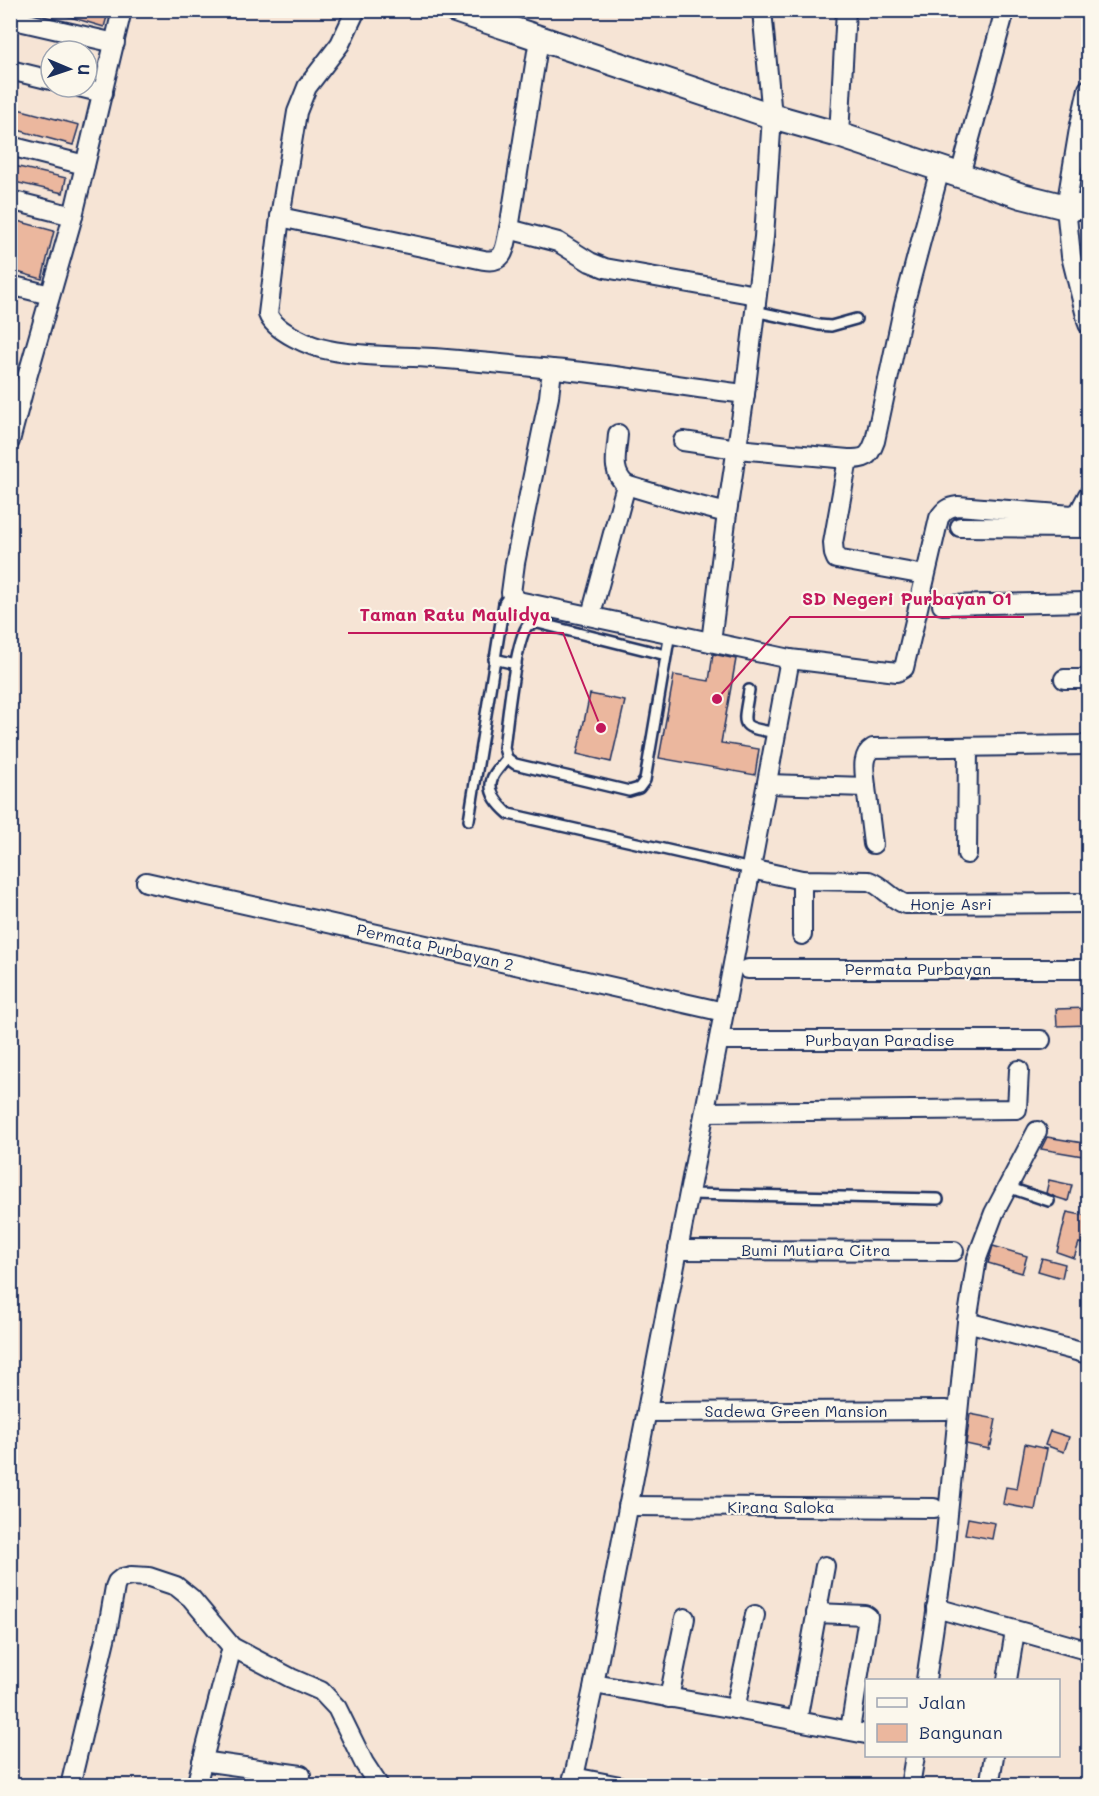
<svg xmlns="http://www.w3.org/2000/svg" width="1099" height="1796" font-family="Mali,sans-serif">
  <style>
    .building { fill: #ebb79e; stroke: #1b2f5e; stroke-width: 1.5 }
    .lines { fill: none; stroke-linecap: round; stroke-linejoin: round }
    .lane-casing { stroke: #1b2f5e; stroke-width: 14 }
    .street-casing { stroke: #1b2f5e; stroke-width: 22 }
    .secondary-casing { stroke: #1b2f5e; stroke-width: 28 }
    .lane { stroke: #fbf7ec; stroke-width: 9 }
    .street { stroke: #fbf7ec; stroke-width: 18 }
    .secondary { stroke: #fbf7ec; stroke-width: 24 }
    .labels { text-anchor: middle; stroke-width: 4.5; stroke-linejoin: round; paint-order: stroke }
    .street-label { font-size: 16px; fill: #1b2f5e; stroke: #fbf7ec }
    .leader { fill: none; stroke: #c2185b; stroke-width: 2 }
    .callout-dot { fill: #c2185b; stroke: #fbf7ec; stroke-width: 2 }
    .callout-label { font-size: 18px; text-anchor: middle; font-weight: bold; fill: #c2185b; stroke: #fbf7ec; stroke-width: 4.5; stroke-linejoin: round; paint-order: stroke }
  </style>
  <rect width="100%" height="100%" fill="#f6e4d5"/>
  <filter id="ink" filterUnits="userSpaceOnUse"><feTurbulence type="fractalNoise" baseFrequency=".0167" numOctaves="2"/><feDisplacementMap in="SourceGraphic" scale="12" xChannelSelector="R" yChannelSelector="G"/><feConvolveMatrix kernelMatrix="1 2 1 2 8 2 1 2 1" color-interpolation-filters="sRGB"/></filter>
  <g filter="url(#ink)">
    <g class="building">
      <polygon points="60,10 109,10 104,27 60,14"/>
      <polygon points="10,107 79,125 73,145 10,128"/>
      <polygon points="10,165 66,178 63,193 10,181"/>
      <polygon points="10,219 54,231 42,279 10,270"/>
      <polygon points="713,654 736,659 721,743 759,749 755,775 659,758 674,675 709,681"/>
      <polygon points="590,694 625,701 611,762 577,754"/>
      <polygon points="1089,1008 1089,1025 1057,1026 1056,1009"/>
      <polygon points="1047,1137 1089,1144 1089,1157 1041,1149"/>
      <polygon points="1049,1180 1072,1185 1068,1201 1055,1197 1046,1193"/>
      <polygon points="1067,1212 1087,1216 1083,1244 1079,1243 1074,1258 1057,1252"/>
      <polygon points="993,1246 1027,1256 1022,1273 988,1263"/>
      <polygon points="1042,1258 1065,1264 1062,1278 1038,1271"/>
      <polygon points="970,1414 996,1419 991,1445 990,1444 989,1449 966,1444"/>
      <polygon points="1050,1431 1069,1437 1064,1452 1045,1445"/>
      <polygon points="1025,1444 1047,1449 1035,1510 1003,1504 1006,1487 1017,1489"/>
      <polygon points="968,1518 995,1523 992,1539 965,1534"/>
    </g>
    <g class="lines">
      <g class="lane-casing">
        <g id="lane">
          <polyline points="754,311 819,325 831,326 856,319"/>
          <path d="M666,655L538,623L528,625C515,639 507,725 504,748L507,758L515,764L629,791L639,788L645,780L670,633"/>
          <polyline points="494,659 516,664"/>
          <path d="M749,690C743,728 738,726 776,733"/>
          <path d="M507,758C503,764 494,772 492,779C487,793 500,806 509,814L751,869"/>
          <polyline points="469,820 504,603 511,593"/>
          <polyline points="1007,1187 1049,1201"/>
          <polyline points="689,1194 938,1199"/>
        </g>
      </g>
      <g class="street-casing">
        <g id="street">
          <path d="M356,10L340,44L307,87L297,112L280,217L268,314C274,331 311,347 329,350C363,357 399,356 433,358C473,361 512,365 552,369L549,397L515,563L511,593L518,601L790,659L897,672L904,668L939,518C944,510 948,507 958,506L1072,515L1079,512L1088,495"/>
          <polyline points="10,19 115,43"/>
          <polyline points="10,70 51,80"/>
          <polyline points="79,87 103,93"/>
          <polyline points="1088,89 1079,129 1066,207 1071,256 1088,324"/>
          <polyline points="839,135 846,10"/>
          <polyline points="10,146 85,165"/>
          <polyline points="960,175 1005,10"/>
          <polyline points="10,200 73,216"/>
          <path d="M280,217L484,260C506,264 505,246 509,229L539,39"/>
          <polyline points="509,229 558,242 590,262 605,268 756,295"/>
          <polyline points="10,285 50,295"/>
          <path d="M552,369C617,374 681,387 745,394"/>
          <polyline points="10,441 24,388 73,216 122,10"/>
          <path d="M683,441L737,449L848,459C865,459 869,458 875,441L904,305L940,169"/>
          <polyline points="848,459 833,543 834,554 836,559 925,575"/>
          <polyline points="626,485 676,500 727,513"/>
          <polyline points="960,527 1088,528"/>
          <polyline points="942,605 1088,602"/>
          <path d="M591,615L626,485C610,471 617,453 618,434"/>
          <polyline points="711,642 727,513 745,394 764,237 772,116 762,10"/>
          <polyline points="1064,679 1088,679"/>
          <path d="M767,784L866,787C865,773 860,756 873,748L1088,745"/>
          <polyline points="866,787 873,844"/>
          <polyline points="967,854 968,747"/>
          <path d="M751,869L802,880L869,881C883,886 891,899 905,904L1088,903"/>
          <polyline points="802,880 802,935"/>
          <polyline points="146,882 724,1012"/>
          <polyline points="748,969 1088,969"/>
          <polyline points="719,1040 1041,1040"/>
          <polyline points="705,1112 1017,1109 1019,1070"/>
          <polyline points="678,1250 954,1251"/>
          <polyline points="967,1322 1088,1354"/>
          <polyline points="647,1412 946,1410"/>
          <polyline points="628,1506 934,1508"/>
          <polyline points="936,1608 1086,1650 1088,1655"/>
          <polyline points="816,1613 865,1615 868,1617 850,1730"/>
          <polyline points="926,1680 943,1565 967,1322 977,1258 994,1213 1037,1131"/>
          <polyline points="1007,1680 1015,1631"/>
          <polyline points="594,1684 735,1709 866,1734"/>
          <polyline points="669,1698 685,1618"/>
          <polyline points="735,1709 755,1615"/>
          <polyline points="797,1721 825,1566"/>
          <polyline points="202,1761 301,1775"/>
          <polyline points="573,1777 620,1786"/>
          <polyline points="70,1786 108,1627 115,1587 117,1582 122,1578 131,1576 149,1577 176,1586 191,1598 232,1647 291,1678 321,1691 337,1708 364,1763 379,1786"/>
          <polyline points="196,1786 232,1647"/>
          <polyline points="572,1786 594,1684 724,1012 790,659"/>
          <polyline points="910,1786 915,1756"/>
          <polyline points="989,1786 994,1756"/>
        </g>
      </g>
      <g class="secondary-casing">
        <polyline id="secondary" points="455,10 772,116 839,135 1022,196 1066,207 1088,207"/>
      </g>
      <use href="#lane" class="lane"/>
      <use href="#street" class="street"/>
      <use href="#secondary" class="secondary"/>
    </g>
  </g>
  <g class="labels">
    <g class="street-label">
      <text x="951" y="910">Honje Asri</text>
      <text transform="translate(435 947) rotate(13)" y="6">Permata Purbayan 2</text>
      <text x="918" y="975">Permata Purbayan</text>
      <text x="880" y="1046">Purbayan Paradise</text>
      <text x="816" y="1256">Bumi Mutiara Citra</text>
      <text x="796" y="1417">Sadewa Green Mansion</text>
      <text x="781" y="1513">Kirana Saloka</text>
    </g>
  </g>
  <path class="leader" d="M717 699L790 617H1024M601 728L563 633H348"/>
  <g class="callout-dot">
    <circle cx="717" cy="699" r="6"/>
    <circle cx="601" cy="728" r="6"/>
  </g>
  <g class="callout-label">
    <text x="907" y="605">SD Negeri Purbayan 01</text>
    <text x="455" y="621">Taman Ratu Maulidya</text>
  </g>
  <rect width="1099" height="1796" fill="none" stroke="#fbf7ec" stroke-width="36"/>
  <rect x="18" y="18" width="1063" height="1760" fill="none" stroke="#1b2f5e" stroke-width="2" filter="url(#ink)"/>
  <rect x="865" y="1679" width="195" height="78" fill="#fbf7ec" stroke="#a1a7b3" stroke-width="1.5"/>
  <rect x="877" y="1698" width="30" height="9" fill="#fbf7ec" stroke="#a1a7b3" stroke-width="1.5"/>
  <text x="919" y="1709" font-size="18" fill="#1b2f5e">Jalan</text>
  <rect x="877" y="1724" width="30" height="18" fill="#ebb79e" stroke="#a1a7b3" stroke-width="1.5"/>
  <text x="919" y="1739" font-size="18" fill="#1b2f5e">Bangunan</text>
  <g transform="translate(69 69) rotate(92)"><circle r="28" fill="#fbf7ec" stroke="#a1a7b3" stroke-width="1.5"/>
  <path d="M0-4.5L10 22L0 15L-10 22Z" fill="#1b2f5e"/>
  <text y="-9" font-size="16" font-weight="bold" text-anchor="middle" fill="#1b2f5e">U</text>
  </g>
</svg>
